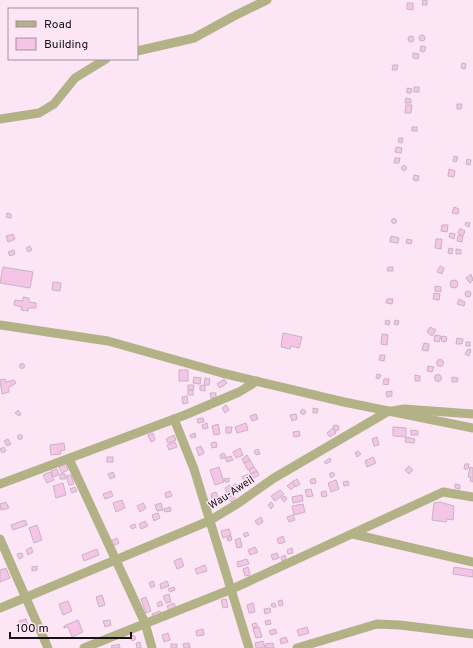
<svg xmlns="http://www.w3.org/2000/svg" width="473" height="648" font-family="Overpass,sans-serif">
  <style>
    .building { fill: #f4c5e7; stroke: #c8b3c2 }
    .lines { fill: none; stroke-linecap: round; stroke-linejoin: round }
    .minor { stroke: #b3b287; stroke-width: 9 }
    .labels { text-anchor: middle; stroke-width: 3; stroke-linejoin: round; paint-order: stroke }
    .street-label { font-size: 11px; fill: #181116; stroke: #fce6f6 }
  </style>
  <rect width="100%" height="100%" fill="#fce6f6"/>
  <g class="building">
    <polygon points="423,0 427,0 427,5 422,5"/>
    <polygon points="407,3 413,3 413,10 407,9"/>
    <circle cx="422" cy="38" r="3"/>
    <circle cx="411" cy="39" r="3"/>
    <polygon points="421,46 426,47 424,52 420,51"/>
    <polygon points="413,53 419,54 418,59 413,58"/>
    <polygon points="462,63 466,64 465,69 461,68"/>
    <polygon points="393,65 398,65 397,70 392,70"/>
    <rect x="414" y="87" width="5" height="5"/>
    <polygon points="407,88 412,89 411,93 407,93"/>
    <polygon points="406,98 411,99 411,103 405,103"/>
    <polygon points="457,104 462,104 461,109 457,109"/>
    <polygon points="406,105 412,105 411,113 405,113"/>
    <rect x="412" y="127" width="5" height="4"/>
    <polygon points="399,138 403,138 402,143 398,142"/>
    <polygon points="396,147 402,148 401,153 395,152"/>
    <polygon points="454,156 458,157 456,162 453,161"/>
    <polygon points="395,158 400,158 399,163 394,163"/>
    <polygon points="467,159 471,160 470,165 466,164"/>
    <circle cx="404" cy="168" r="2.5"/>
    <polygon points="449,169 455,171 454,177 448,176"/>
    <polygon points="414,175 419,176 418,181 413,180"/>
    <polygon points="454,207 459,209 458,214 452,213"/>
    <polygon points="7,213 11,214 11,218 6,217"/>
    <circle cx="394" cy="221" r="2.5"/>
    <polygon points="466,222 470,223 469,227 465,225"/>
    <polygon points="442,225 448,225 447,232 441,231"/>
    <polygon points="460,228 465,231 463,236 458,233"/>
    <polygon points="450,233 455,234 454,239 449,237"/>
    <polygon points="13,234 15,239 8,242 6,236"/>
    <polygon points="458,235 463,236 462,242 457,241"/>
    <polygon points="391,236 399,238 398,243 390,242"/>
    <polygon points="407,239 412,240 411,244 406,243"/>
    <polygon points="436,239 442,239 441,249 435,248"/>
    <polygon points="30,246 32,250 28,252 26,248"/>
    <polygon points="449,248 453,249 452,254 448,253"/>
    <polygon points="456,249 461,250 461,254 456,254"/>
    <polygon points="14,250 15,254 10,256 8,252"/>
    <polygon points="440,266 444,268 442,274 437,272"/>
    <polygon points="3,267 33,272 30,288 0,283"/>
    <polygon points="388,267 393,267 393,271 387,271"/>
    <polygon points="471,274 473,280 470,283 466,278"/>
    <circle cx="454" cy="284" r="4"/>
    <polygon points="53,282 61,283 60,291 52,290"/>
    <polygon points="435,286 441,287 441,292 435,291"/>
    <circle cx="468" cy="294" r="3"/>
    <polygon points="434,293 440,294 439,300 433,299"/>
    <polygon points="23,297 29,298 29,302 36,303 36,308 28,308 28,311 21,310 22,307 14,305 15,300 23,301"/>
    <polygon points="387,299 393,299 392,304 386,303"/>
    <polygon points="459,299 465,302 464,306 457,304"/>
    <polygon points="386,320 390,321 389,325 385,324"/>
    <polygon points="395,320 399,321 398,325 394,324"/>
    <polygon points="430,327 436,330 432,336 427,332"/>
    <polygon points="283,333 302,337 299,348 291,346 290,349 281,347"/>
    <polygon points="382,334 388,335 387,345 381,344"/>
    <polygon points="435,335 441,336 439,342 434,341"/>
    <circle cx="444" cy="339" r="3"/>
    <polygon points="457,338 463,339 462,344 456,344"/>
    <rect x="466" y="342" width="4" height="4"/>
    <polygon points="424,343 429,344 428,351 422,350"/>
    <polygon points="468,349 471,350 469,356 465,354"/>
    <polygon points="380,355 385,355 384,361 379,360"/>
    <circle cx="440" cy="363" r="3.5"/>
    <circle cx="22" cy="366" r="2.5"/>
    <polygon points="428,366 434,367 432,372 427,371"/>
    <rect x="179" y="370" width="9" height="11"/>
    <polygon points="377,374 381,375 379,379 376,378"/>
    <circle cx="438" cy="378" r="3.5"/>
    <polygon points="415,375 420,376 420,381 415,381"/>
    <polygon points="194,377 201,378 200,384 193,383"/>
    <polygon points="452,377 458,378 457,382 452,382"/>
    <polygon points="205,378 210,379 209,385 204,385"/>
    <polygon points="5,379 6,382 14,380 16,383 8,388 9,392 2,394 0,380"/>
    <polygon points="224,379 227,383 220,388 217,384"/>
    <polygon points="384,379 389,379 388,385 383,384"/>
    <polygon points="188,385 194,385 193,390 188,390"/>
    <polygon points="200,385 205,386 205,391 200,390"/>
    <rect x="188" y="390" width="5" height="5"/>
    <polygon points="392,391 392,396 387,397 386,392"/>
    <polygon points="210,393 216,393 216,398 211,398"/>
    <polygon points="187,396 188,403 183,404 182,397"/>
    <polygon points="226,405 229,410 225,413 222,408"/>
    <polygon points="313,408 318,409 317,413 313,413"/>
    <circle cx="303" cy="412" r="2.5"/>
    <polygon points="18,410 21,414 19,416 15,413"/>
    <polygon points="256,414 258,419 252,421 250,416"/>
    <polygon points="296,414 297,419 292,421 290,415"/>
    <polygon points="203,418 204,422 198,423 197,419"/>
    <polygon points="207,423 208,428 203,429 202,425"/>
    <polygon points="246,423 248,430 237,433 235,427"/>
    <polygon points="218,424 220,434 214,435 212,426"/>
    <circle cx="336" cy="428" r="3"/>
    <polygon points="226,427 232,427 231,433 226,433"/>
    <polygon points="393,427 406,428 406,437 393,436"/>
    <polygon points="333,428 336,433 330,437 327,433"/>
    <polygon points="411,430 418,431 418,435 411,435"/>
    <polygon points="299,431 300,436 294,437 293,432"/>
    <polygon points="153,433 155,440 151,442 148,435"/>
    <polygon points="195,433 196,437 191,438 190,435"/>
    <circle cx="20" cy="437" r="2.5"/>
    <polygon points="174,435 176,440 168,443 166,439"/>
    <polygon points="377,437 379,445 374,446 372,439"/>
    <polygon points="406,437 415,439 414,443 405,442"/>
    <polygon points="8,439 11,444 7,446 4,441"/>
    <polygon points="175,442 177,447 169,450 167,445"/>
    <polygon points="216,442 217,447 212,448 211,443"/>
    <polygon points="64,443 65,450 60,451 61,454 51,455 50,445"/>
    <polygon points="201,446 204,453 199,456 196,448"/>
    <polygon points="4,447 6,451 2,453 0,449"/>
    <polygon points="240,448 243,455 236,458 233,452"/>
    <polygon points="258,449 260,454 256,455 254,451"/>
    <polygon points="358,451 361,454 357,457 355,453"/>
    <polygon points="224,453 226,457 221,459 220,455"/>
    <polygon points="247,455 250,460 244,463 242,459"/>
    <polygon points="231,456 233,460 227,462 225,458"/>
    <rect x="107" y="457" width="6" height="5"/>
    <polygon points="373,457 376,463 367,467 365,461"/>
    <polygon points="330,458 331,461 326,464 324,462"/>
    <polygon points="250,460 254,467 248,470 244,463"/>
    <polygon points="66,464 68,470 62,473 59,467"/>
    <polygon points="465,464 469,464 468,469 464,469"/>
    <polygon points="409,466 413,470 409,474 405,470"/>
    <polygon points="219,467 224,482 215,485 210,470"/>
    <polygon points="254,467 257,471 251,474 249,470"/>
    <polygon points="470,467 473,468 473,482 470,481 471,477 468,477"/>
    <polygon points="57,469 59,475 53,477 51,471"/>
    <polygon points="257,471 259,475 254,478 251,474"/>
    <polygon points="50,472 54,480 47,483 43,475"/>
    <polygon points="113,472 115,477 110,479 108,474"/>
    <polygon points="333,472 335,475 331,478 329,474"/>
    <rect x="60" y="474" width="5" height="5"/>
    <polygon points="248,474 251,480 245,483 242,477"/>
    <polygon points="71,475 74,484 69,485 66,476"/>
    <polygon points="229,478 229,482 225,482 224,479"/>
    <polygon points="315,478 316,483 311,484 310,480"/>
    <polygon points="297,479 300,484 296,487 292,482"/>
    <polygon points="336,480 339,489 331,492 328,483"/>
    <polygon points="348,481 349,485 344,486 343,482"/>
    <polygon points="292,482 295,486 291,490 287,486"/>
    <polygon points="63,483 66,495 56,498 53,486"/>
    <circle cx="236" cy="487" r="3"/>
    <polygon points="455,484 460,485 460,489 455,488"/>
    <polygon points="230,485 232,490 227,493 225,488"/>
    <polygon points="75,487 77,491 72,493 70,489"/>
    <polygon points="311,489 313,496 307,497 305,490"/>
    <polygon points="280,490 284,494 275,501 271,496"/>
    <polygon points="111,491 113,496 105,499 103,494"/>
    <polygon points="170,491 172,496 166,498 165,493"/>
    <polygon points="326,491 327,496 322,497 321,492"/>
    <polygon points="216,492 218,497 212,499 211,494"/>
    <polygon points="233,495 236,500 231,502 228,498"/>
    <polygon points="302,495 303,501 293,503 292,497"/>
    <polygon points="285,496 287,499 284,502 281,498"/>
    <polygon points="122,500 125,508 116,512 113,503"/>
    <polygon points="6,502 9,508 1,510 0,504"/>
    <polygon points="271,502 274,505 271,509 268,505"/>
    <polygon points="440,502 454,506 453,520 447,519 446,522 432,520 434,503"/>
    <polygon points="143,503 146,508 140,512 137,506"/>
    <polygon points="161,503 163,510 157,511 155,505"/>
    <polygon points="303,504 305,512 294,515 292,506"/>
    <polygon points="170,507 171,511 165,512 164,509"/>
    <polygon points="158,513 160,518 154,521 152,515"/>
    <polygon points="293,515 295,520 289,522 287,517"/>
    <polygon points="261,517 263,522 258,525 255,521"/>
    <polygon points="25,520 27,525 13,530 11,525"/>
    <polygon points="145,521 148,526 141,529 139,524"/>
    <polygon points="135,524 136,527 132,529 130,526"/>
    <polygon points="37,525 42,540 34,543 29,528"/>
    <polygon points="229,529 231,535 223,538 221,531"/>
    <polygon points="247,532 249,535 245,537 243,534"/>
    <polygon points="231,536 232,540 228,541 227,538"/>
    <polygon points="283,536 285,542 279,544 277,539"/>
    <polygon points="117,538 119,543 113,546 111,541"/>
    <polygon points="240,538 242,547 237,548 235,540"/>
    <polygon points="31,547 33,552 28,555 26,550"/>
    <polygon points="255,547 258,552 250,555 248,550"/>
    <polygon points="292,548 293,553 288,554 287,550"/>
    <polygon points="97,549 99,555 84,561 82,555"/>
    <polygon points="22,553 23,557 19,559 17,554"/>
    <polygon points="277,553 279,558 273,560 271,555"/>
    <polygon points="285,555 286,559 282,561 281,557"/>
    <polygon points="181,558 184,566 177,569 174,561"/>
    <polygon points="247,559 249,564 238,567 237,562"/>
    <polygon points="205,565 207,571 197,574 195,569"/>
    <polygon points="37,566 37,570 32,571 32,567"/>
    <polygon points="248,567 250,575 245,576 243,569"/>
    <polygon points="454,567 473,570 473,577 453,574"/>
    <polygon points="6,568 10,578 0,582 0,570"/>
    <polygon points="153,581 155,586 151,588 149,583"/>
    <polygon points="167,581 169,586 161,589 160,584"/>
    <polygon points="174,587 175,590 170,592 168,589"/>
    <polygon points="169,594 171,602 166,603 163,596"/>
    <polygon points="102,595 105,605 99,607 96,597"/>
    <polygon points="146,597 151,611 146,613 141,599"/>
    <polygon points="226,599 228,607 223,608 221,600"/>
    <polygon points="282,600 283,605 279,606 278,601"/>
    <polygon points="68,601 72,611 63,615 59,604"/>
    <polygon points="161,601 163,605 158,607 157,603"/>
    <polygon points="174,603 176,608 169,611 167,606"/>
    <polygon points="253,603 255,612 249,613 247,605"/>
    <polygon points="275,603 276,607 272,607 271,604"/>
    <polygon points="270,608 271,612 265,614 264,609"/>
    <polygon points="160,611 162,615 153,618 152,614"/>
    <polygon points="26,619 28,625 21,627 19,621"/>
    <polygon points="78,620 83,632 72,637 68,627 64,628 64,626"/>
    <polygon points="110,620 111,625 105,627 103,621"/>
    <polygon points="270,620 271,624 266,625 265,621"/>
    <polygon points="256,623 258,627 253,628 252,624"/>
    <polygon points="259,627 262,637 256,638 253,629"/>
    <polygon points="307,627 309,633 299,636 297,630"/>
    <polygon points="203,629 204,635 197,636 196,631"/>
    <polygon points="275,629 277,633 271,635 269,631"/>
    <polygon points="168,633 170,640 164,642 162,635"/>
    <circle cx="133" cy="638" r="2.5"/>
    <polygon points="286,637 288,642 281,644 280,639"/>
    <polygon points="263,641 265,648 256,648 255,643"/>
    <polygon points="140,642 141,648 137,648 136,643"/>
    <polygon points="189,643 190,648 184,648 183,644"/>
    <polygon points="273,643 274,648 266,648 265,644"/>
    <polygon points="119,644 120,648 112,648 111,646"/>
    <rect x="171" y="644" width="6" height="4"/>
  </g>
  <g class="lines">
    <g class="minor">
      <polyline points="137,51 194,38 234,16 267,0"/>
      <polyline points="0,119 39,113 54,104 75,78 106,59"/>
      <polyline points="0,325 108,341 222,373 344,402 473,428"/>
      <polyline points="174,419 194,469 249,648"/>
      <polyline points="69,459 145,623 152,648"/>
      <polyline points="0,484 185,415 239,392 257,381"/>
      <polyline points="353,534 473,562"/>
      <polyline points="0,539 48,648"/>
      <polyline points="0,608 209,521 237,504 274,478 387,412 404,409 473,414"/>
      <polyline points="84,648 232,589 443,492 473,497"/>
      <polyline points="297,648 377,624 400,625 473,634"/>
    </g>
  </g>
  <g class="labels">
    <g class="street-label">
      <text transform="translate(231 492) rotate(-33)" y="4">Wau-Aweil</text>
    </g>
  </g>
  <rect x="8" y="8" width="130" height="52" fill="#fce6f6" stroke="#a1919c"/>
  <rect x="16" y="21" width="20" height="6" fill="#b3b287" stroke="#a1919c"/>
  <text x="44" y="28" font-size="12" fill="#181116">Road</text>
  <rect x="16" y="38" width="20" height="12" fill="#f4c5e7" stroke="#a1919c"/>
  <text x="44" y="48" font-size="12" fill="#181116">Building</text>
  <path d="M10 632v6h121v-6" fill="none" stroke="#181116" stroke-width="2"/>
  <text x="16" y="632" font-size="12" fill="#181116" stroke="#fce6f6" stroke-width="3" paint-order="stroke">100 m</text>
</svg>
